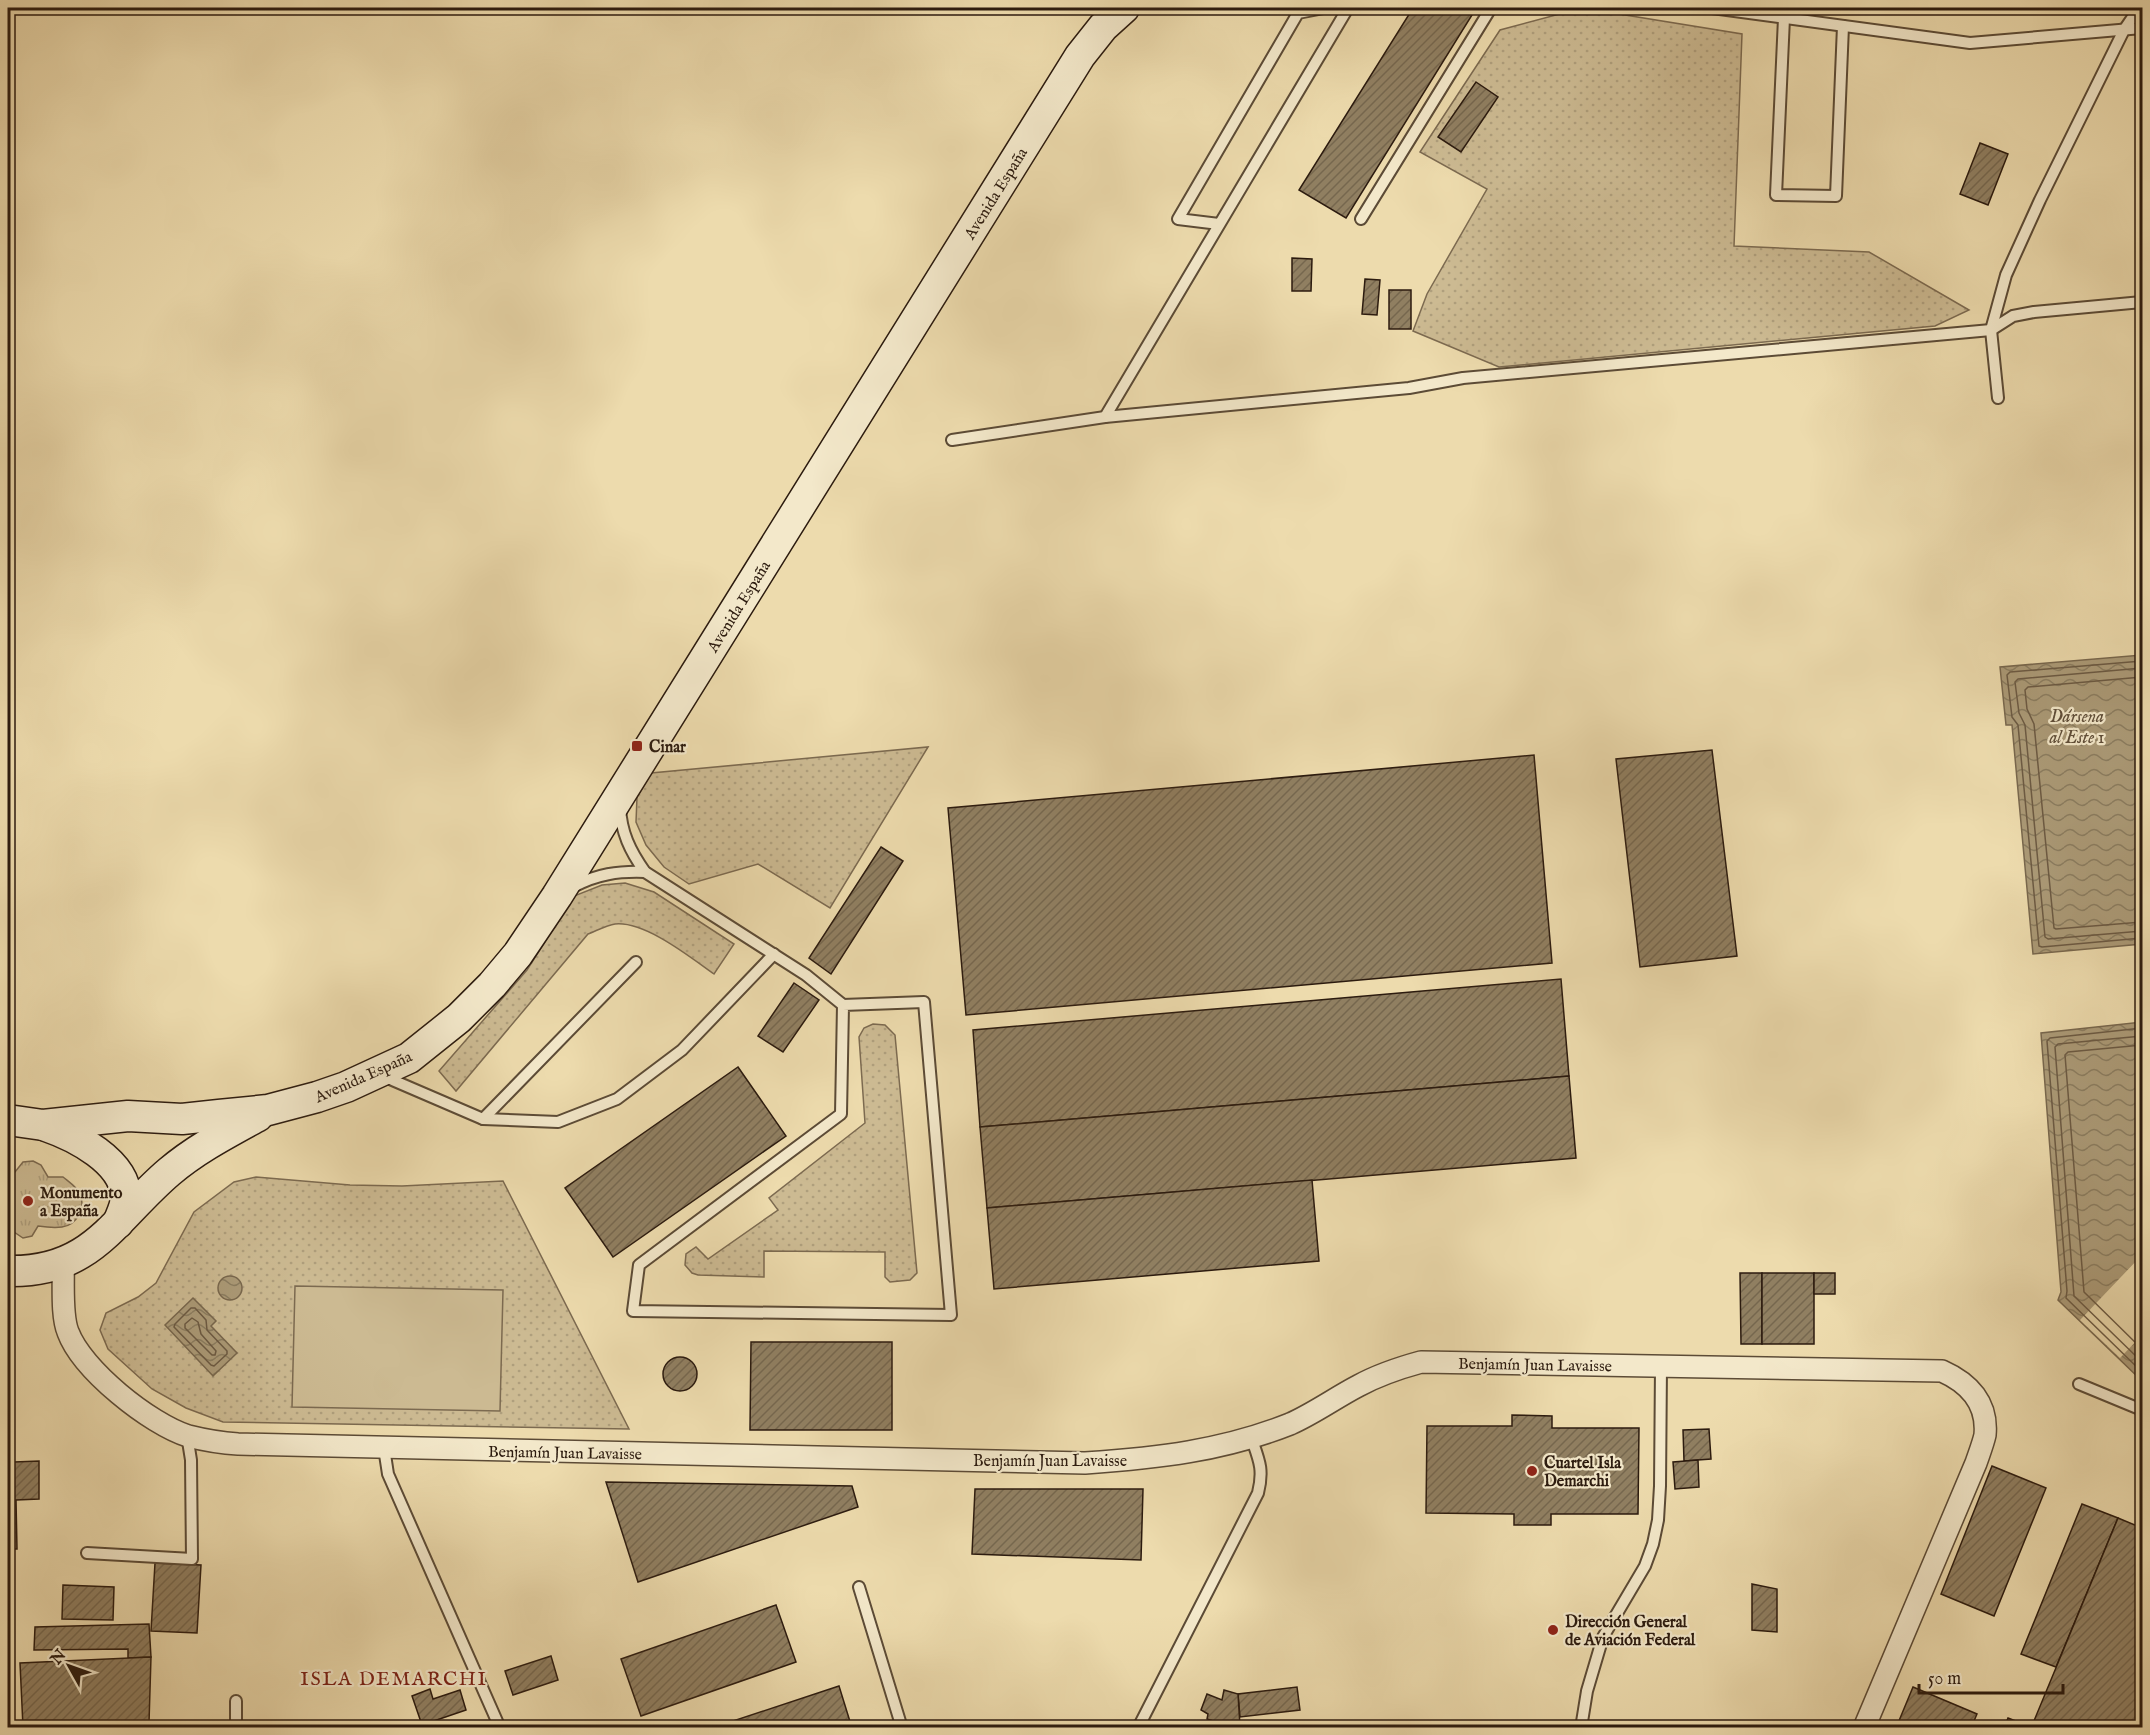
<svg xmlns="http://www.w3.org/2000/svg" width="2150" height="1735" font-family="'IM FELL English',serif">
  <style>
    .grass { fill: url(#grass-dots); stroke: #7c6a50; stroke-width: 1.5 }
    .park { fill: url(#park-tufts); stroke: #7c6a50; stroke-width: 1.5 }
    .pitch { fill: #ccba92; stroke: #7c6a50; stroke-width: 1.5 }
    .water { fill: url(#water-waves); stroke: #78674d; stroke-width: 1.5 }
    .pier { fill: #eddbad }
    .lines { fill: none; stroke-linecap: round; stroke-linejoin: round }
    .shore { stroke: #6c5a43; stroke-width: 1.5 }
    .building { fill: url(#building-hatch); stroke: #2c1b0f; stroke-width: 1.5 }
    .lane-casing { stroke: #5c4b36; stroke-width: 14 }
    .street-casing { stroke: #5c4b36; stroke-width: 24 }
    .secondary-casing { stroke: #2c1b0f; stroke-width: 33 }
    .lane { stroke: #f3e8ca; stroke-width: 10 }
    .street { stroke: #f3e8ca; stroke-width: 21 }
    .secondary { stroke: #f3e8ca; stroke-width: 30 }
    .poi-dot { fill: #8f2418; stroke: #f3e8ca; stroke-width: 2 }
    .labels { text-anchor: middle; stroke-width: 4.5; stroke-linejoin: round; paint-order: stroke }
    .street-label { font-size: 16px; fill: #2c1b0f; stroke: #f3e8ca }
    .poi-label { font-size: 16px; font-weight: bold; fill: #2c1b0f; stroke: #f3e8ca; text-anchor: start }
    .water-label { font-size: 18px; font-style: italic; fill: #5f4e39; stroke: #f3e8ca }
    .quarter-label { font-size: 20px; letter-spacing: 1.5px; fill: #7a1f14; stroke: #f3e8ca }
  </style>
  <defs>
    <pattern id="grass-dots" width="8" height="8" patternUnits="userSpaceOnUse" patternTransform="scale(1.5)"><rect width="8" height="8" fill="#ccba92"/><path d="M2 2h.1M6 6h.1" fill="none" stroke="#af9f7d" stroke-width="1.8" stroke-linecap="round"/></pattern>
    <pattern id="park-tufts" width="24" height="20" patternUnits="userSpaceOnUse" patternTransform="scale(1.5)"><rect width="24" height="20" fill="#ccba92"/><path d="M3 7l-1-3M5 7V3M7 7l1-3M15 17l-1-3M17 17v-4M19 17l1-3" fill="none" stroke="#af9f7d"/></pattern>
    <pattern id="water-waves" width="16" height="10" patternUnits="userSpaceOnUse" patternTransform="scale(1.5)"><rect width="16" height="10" fill="#ab9a77"/><path d="M0 5q4-4 8 0t8 0" fill="none" stroke="#8b7d60"/></pattern>
    <pattern id="building-hatch" width="6" height="6" patternUnits="userSpaceOnUse" patternTransform="scale(1.5)"><rect width="6" height="6" fill="#907f61"/><path d="M-1 1l2-2M0 6l6-6M5 7l2-2" fill="none" stroke="#76674e"/></pattern>
  </defs>
  <rect width="100%" height="100%" fill="#eddbad"/>
  <filter id="stains"><feTurbulence type="fractalNoise" baseFrequency=".00333" numOctaves="4"/><feColorMatrix values="0 0 0 0 .2 0 0 0 0 .09 0 0 0 0 .02 0 0 0 .5 -.17"/></filter>
  <radialGradient id="worn" r=".72"><stop offset=".6" stop-color="#630" stop-opacity="0"/><stop offset="1" stop-color="#630" stop-opacity=".3"/></radialGradient>
  <g class="grass">
    <polygon points="1582,8 1742,34 1734,246 1869,252 1969,310 1935,326 1499,367 1413,331 1427,294 1487,189 1420,152 1500,30"/>
    <polygon points="928,747 830,908 758,864 689,884 664,867 646,845 636,822 637,797 651,773"/>
    <path d="M625,883L654,892L734,944L714,974C690,957 645,921 615,924C607,925 596,931 588,934L456,1091L439,1071L527,970L574,896L602,885Z"/>
    <polygon points="873,1024 885,1025 895,1035 917,1273 910,1280 890,1282 885,1277 885,1252 764,1251 764,1277 698,1275 692,1273 685,1265 686,1254 696,1247 708,1259 778,1210 769,1198 865,1123 859,1037 864,1028"/>
    <polygon points="256,1177 350,1185 402,1186 503,1181 629,1429 223,1422 186,1408 152,1389 108,1349 100,1330 106,1313 138,1297 156,1283 194,1212 234,1182"/>
  </g>
  <path class="park" d="M33,1161L41,1165L48,1177H63C69,1182 77,1187 80,1194C86,1208 77,1225 62,1227C54,1228 45,1227 38,1226L32,1236L23,1238L14,1232L8,1224V1171L15,1172L23,1162Z"/>
  <polygon class="pitch" points="295,1286 503,1290 500,1411 292,1407"/>
  <g class="water">
    <polygon points="2142,655 2142,944 2033,954 2012,725 2006,725 2000,667"/>
    <polygon points="2142,1022 2142,1381 2058,1300 2061,1292 2041,1033"/>
    <circle cx="230" cy="1288" r="12"/>
    <polygon points="193,1298 216,1321 211,1326 237,1353 213,1376 165,1325"/>
  </g>
  <polygon class="pier" points="2140,1257 2142,1260 2142,1335 2120,1358 2080,1320"/>
  <g class="lines">
    <g class="shore">
      <polyline points="2142,661 2010,672 2007,675 2012,717 2018,725 2039,946 2042,947 2142,938"/>
      <polyline points="2142,668 2018,679 2015,682 2019,713 2025,725 2045,937 2048,939 2142,931"/>
      <polyline points="2142,677 2028,687 2025,690 2027,709 2034,724 2054,928 2056,929 2142,922"/>
      <polyline points="2142,1028 2050,1038 2047,1041 2067,1291 2066,1298 2142,1372"/>
      <polyline points="2142,1036 2058,1044 2055,1047 2074,1296 2142,1362"/>
      <polyline points="2142,1045 2068,1052 2065,1055 2084,1292 2142,1349"/>
      <polygon points="191,1308 195,1308 206,1320 207,1330 227,1351 227,1354 214,1366 211,1365 174,1327 175,1324"/>
      <polygon points="192,1318 198,1322 201,1334 216,1351 215,1355 212,1355 185,1328 185,1324"/>
    </g>
  </g>
  <g class="building">
    <polygon points="1413,8 1461,8 1472,15 1346,218 1299,190"/>
    <polygon points="1476,82 1498,97 1461,152 1438,137"/>
    <polygon points="1980,143 2008,154 1988,205 1960,194"/>
    <polygon points="1292,258 1312,259 1311,291 1292,291"/>
    <polygon points="1365,279 1380,280 1377,315 1362,314"/>
    <rect x="1389" y="290" width="22" height="39"/>
    <polygon points="1712,750 1737,956 1640,967 1616,759"/>
    <polygon points="1534,755 1552,963 966,1015 948,808"/>
    <polygon points="881,847 903,861 831,974 809,958"/>
    <polygon points="1561,979 1569,1076 980,1127 973,1030"/>
    <polygon points="794,983 819,1000 783,1052 758,1036"/>
    <polygon points="738,1067 786,1136 613,1257 565,1188"/>
    <polygon points="1569,1076 1576,1158 987,1208 980,1127"/>
    <polygon points="1312,1180 1319,1261 994,1289 987,1208"/>
    <polygon points="1740,1273 1762,1273 1762,1344 1741,1344"/>
    <rect x="1762" y="1273" width="52" height="71"/>
    <rect x="1814" y="1273" width="21" height="21"/>
    <polygon points="751,1342 892,1342 892,1430 750,1430"/>
    <circle cx="680" cy="1374" r="17"/>
    <polygon points="1512,1415 1552,1416 1552,1428 1639,1428 1638,1514 1551,1514 1551,1525 1514,1525 1514,1514 1426,1513 1427,1426 1512,1426"/>
    <polygon points="8,1423 13,1423 14,1462 39,1461 39,1499 16,1500 17,1549 8,1549"/>
    <polygon points="1709,1429 1711,1459 1684,1461 1683,1430"/>
    <polygon points="1698,1460 1699,1487 1675,1489 1673,1462"/>
    <polygon points="1992,1466 2046,1488 1994,1616 1941,1594"/>
    <polygon points="606,1482 852,1486 858,1507 638,1582"/>
    <polygon points="975,1489 1143,1489 1141,1560 972,1554"/>
    <polygon points="2082,1504 2118,1518 2056,1667 2021,1654"/>
    <polygon points="2118,1518 2142,1528 2142,1728 2031,1728"/>
    <polygon points="155,1563 201,1565 197,1633 151,1631"/>
    <polygon points="1752,1584 1777,1589 1777,1632 1752,1630"/>
    <polygon points="63,1585 114,1587 113,1620 62,1619"/>
    <polygon points="776,1605 796,1662 641,1716 621,1659"/>
    <polygon points="149,1624 151,1657 128,1658 128,1649 34,1650 35,1627"/>
    <polygon points="551,1656 558,1680 513,1695 505,1671"/>
    <polygon points="151,1657 149,1723 23,1727 20,1663"/>
    <polygon points="839,1686 852,1728 712,1728"/>
    <polygon points="1297,1687 1300,1710 1240,1717 1238,1694"/>
    <polygon points="1913,1687 1977,1714 1971,1728 1896,1728"/>
    <polygon points="430,1689 433,1699 460,1690 466,1710 422,1725 412,1696"/>
    <polygon points="1224,1690 1238,1694 1240,1726 1226,1725 1207,1719 1208,1714 1201,1710 1207,1694 1222,1700"/>
    <polygon points="2008,1718 2031,1727 2031,1728 2004,1728"/>
    <polygon points="149,1723 148,1728 81,1728 81,1724"/>
  </g>
  <g class="lines">
    <g class="lane-casing">
      <g id="lane">
        <polyline points="1712,8 1970,43 2142,28"/>
        <polyline points="1784,18 1776,195 1836,196 1843,26"/>
        <polyline points="1361,219 1491,8"/>
        <polyline points="1219,224 1178,219 1298,13 1324,8"/>
        <polyline points="1998,398 1991,330 2006,275 2040,200 2124,30 2139,8"/>
        <polyline points="1105,417 1348,8"/>
        <polyline points="952,440 1105,417 1409,388 1463,378 1991,330 2013,316 2034,312 2142,302"/>
        <path d="M620,807C621,832 630,851 645,872L806,975L843,1005L924,1002L951,1315L633,1311L639,1265L841,1114L843,1005"/>
        <path d="M573,887C596,874 619,871 645,872"/>
        <polyline points="383,1076 483,1119 558,1122 617,1099 682,1050 774,954"/>
        <polyline points="483,1119 636,962"/>
        <polyline points="2079,1384 2142,1410"/>
        <polyline points="384,1448 388,1474 500,1728"/>
        <polyline points="87,1553 192,1559 191,1460 187,1435"/>
        <polyline points="859,1587 902,1728"/>
        <polyline points="236,1701 236,1728"/>
        <path d="M1138,1728L1258,1493C1264,1469 1259,1460 1251,1437"/>
        <polyline points="1581,1728 1587,1691 1603,1637 1645,1566 1653,1544 1658,1520 1660,1486 1661,1366"/>
      </g>
    </g>
    <g class="street-casing">
      <path id="street" d="M63,1263C64,1283 61,1315 68,1332C82,1370 150,1424 188,1436C204,1440 221,1443 238,1444L1085,1463C1157,1458 1222,1451 1290,1424C1313,1414 1335,1398 1358,1386C1378,1375 1399,1368 1421,1362L1942,1371C1969,1383 1988,1403 1985,1435C1983,1444 1979,1454 1976,1463L1864,1728"/>
    </g>
    <g class="secondary-casing">
      <g id="secondary">
        <polyline points="8,1120 43,1125 128,1116 182,1119 219,1115 268,1110 317,1097 346,1087 409,1058 459,1018 492,985 518,954 557,896 1080,56 1103,27 1124,8"/>
        <path d="M46,1126C75,1136 125,1161 126,1197C126,1206 121,1215 118,1223"/>
        <path d="M8,1271C92,1273 113,1220 169,1172C196,1149 227,1133 258,1116"/>
      </g>
    </g>
    <use href="#lane" class="lane"/>
    <use href="#street" class="street"/>
    <use href="#secondary" class="secondary"/>
  </g>
  <g class="poi-dot">
    <rect x="631" y="740" width="12" height="12" rx="3"/>
    <circle cx="28" cy="1201" r="6"/>
    <circle cx="1532" cy="1471" r="6"/>
    <circle cx="1553" cy="1630" r="6"/>
  </g>
  <g class="labels">
    <g class="street-label">
      <text transform="translate(995 193) rotate(-58)" y="6">Avenida España</text>
      <text transform="translate(738 606) rotate(-58)" y="6">Avenida España</text>
      <text transform="translate(363 1076) rotate(-24)" y="6">Avenida España</text>
      <text transform="translate(1535 1364) rotate(1)" y="6">Benjamín Juan Lavaisse</text>
      <text transform="translate(565 1452) rotate(1)" y="6">Benjamín Juan Lavaisse</text>
      <text x="1050" y="1466">Benjamín Juan Lavaisse</text>
    </g>
    <g class="poi-label">
      <text x="649" y="752">Cinar</text>
      <text x="40" y="1198">Monumento<tspan x="40" dy="18">a España</tspan></text>
      <text x="1544" y="1468">Cuartel Isla<tspan x="1544" dy="18">Demarchi</tspan></text>
      <text x="1565" y="1627">Dirección General<tspan x="1565" dy="18">de Aviación Federal</tspan></text>
    </g>
    <g class="water-label">
      <text x="2077" y="722">Dársena<tspan x="2077" dy="21">al Este 1</tspan></text>
    </g>
    <g class="quarter-label">
      <text x="394" y="1685">ISLA DEMARCHI</text>
    </g>
  </g>
  <rect width="2150" height="1735" fill="none" stroke="#eddbad" stroke-width="30"/>
  <rect x="9" y="9" width="2132" height="1717" fill="none" stroke="#2c1b0f" stroke-width="3"/>
  <rect x="15" y="15" width="2120" height="1705" fill="none" stroke="#2c1b0f" stroke-width="1.5"/>
  <g transform="translate(69 1666) rotate(310)" stroke="#f3e8ca" stroke-width="4.5" paint-order="stroke">
  <path d="M0-4.5L10 22L0 15L-10 22Z" fill="#2c1b0f"/>
  <text y="-9" font-size="16" font-weight="bold" text-anchor="middle" fill="#2c1b0f">N</text>
  </g>
  <path d="M1919 1684v9h144v-9" fill="none" stroke="#2c1b0f" stroke-width="3"/>
  <text x="1928" y="1684" font-size="18" fill="#2c1b0f" stroke="#f3e8ca" stroke-width="4.5" paint-order="stroke">50 m</text>
  <rect width="100%" height="100%" filter="url(#stains)"/>
  <rect width="100%" height="100%" fill="url(#worn)"/>
</svg>
